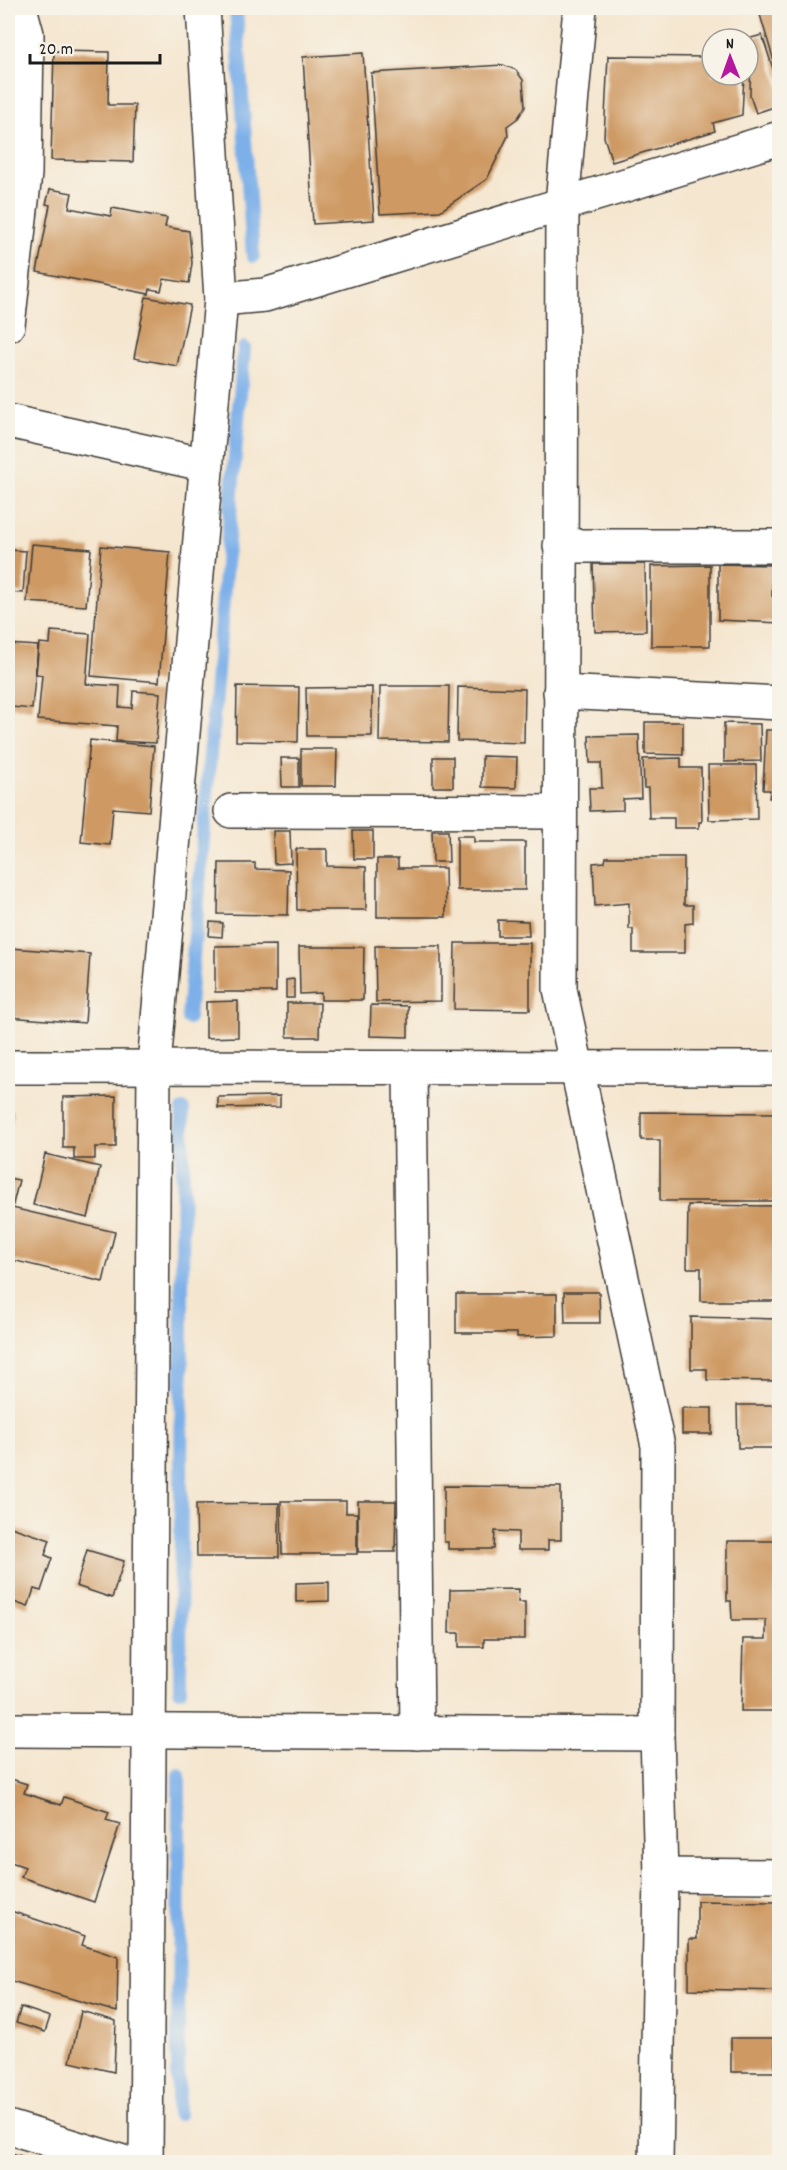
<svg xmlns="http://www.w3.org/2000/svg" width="787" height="2170" font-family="Dekko,sans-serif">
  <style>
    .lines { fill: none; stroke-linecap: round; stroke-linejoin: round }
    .stream { stroke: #7db0e9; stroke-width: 14 }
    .building { fill: #ce9962 }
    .minor-casing { stroke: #3d3a37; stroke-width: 36 }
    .minor { stroke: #fff; stroke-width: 33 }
  </style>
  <rect width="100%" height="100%" fill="#f7f3e8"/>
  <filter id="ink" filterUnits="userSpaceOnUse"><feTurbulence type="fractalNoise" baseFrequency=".0167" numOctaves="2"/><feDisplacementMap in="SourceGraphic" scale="12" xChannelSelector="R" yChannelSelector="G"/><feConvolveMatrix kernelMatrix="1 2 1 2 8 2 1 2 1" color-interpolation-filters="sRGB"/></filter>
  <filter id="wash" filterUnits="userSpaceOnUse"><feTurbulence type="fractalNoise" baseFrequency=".008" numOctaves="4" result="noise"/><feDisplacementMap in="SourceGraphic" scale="24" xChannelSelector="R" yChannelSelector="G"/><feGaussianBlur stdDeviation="1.35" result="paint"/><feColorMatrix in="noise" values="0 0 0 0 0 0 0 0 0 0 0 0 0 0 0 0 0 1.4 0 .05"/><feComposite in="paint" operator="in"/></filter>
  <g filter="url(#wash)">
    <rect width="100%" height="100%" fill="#f5e6cf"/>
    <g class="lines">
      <g class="stream">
        <polyline points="236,8 253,256"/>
        <polyline points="188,1018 244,348"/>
        <polyline points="180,1690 183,1110"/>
        <polyline points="178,2114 179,1775"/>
      </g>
    </g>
    <g id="blocks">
      <g class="building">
        <polygon points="758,8 780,8 780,78 779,78"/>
        <polygon points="762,35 780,90 780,105 756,113 750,96 751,38"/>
        <polygon points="54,51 109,52 108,105 135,105 133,162 51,160"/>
        <polygon points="363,53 374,220 313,224 303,57"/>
        <polygon points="608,56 712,57 712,75 744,75 742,115 713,123 715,131 612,162 604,137"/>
        <polygon points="503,65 516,70 523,80 525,107 518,118 507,126 508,136 487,179 440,211 380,214 371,73"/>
        <polygon points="50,189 72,193 69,208 111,216 112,208 167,218 165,227 189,231 192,263 189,283 164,279 161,291 150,289 149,294 37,272 50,205 46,204"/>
        <polygon points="146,297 190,305 177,366 134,358"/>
        <polygon points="32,544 91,549 86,606 27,602"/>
        <polygon points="101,546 170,552 159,682 91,676"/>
        <polygon points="8,550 26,551 23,593 8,592"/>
        <polygon points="593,564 645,564 646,631 595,632"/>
        <polygon points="718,564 773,565 772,596 780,596 780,623 718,620"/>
        <polygon points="710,565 710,646 651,646 651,566"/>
        <polygon points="51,631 90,634 86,684 120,686 119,707 132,708 133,691 160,693 156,743 116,741 117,726 38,720 42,675 36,674 39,643 50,644"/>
        <polygon points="8,644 38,646 32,709 12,707 11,721 8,721"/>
        <polygon points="237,686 299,687 298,742 236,741"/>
        <polygon points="380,686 449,686 448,742 379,741"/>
        <polygon points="372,687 372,736 307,736 306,688"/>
        <polygon points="458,687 525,689 524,743 457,741"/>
        <polygon points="645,722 683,722 683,755 645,754"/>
        <polygon points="724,723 760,724 761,761 724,762"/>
        <polygon points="766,730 780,730 780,798 769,798 770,790 763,790"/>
        <polygon points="639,735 641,798 623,799 623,810 590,811 589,788 602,788 601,763 590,763 589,736"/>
        <polygon points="90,740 154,746 149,811 113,808 110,845 81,842"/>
        <polygon points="301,749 337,749 336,786 301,786"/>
        <polygon points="482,756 517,757 516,788 482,787"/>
        <rect x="433" y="757" width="20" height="30"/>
        <polygon points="281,758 299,758 299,787 282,787"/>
        <polygon points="681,758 681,768 701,768 702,822 699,822 699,828 674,828 674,818 649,818 648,788 644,788 643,759"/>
        <polygon points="708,765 756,765 757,819 709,820"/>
        <polygon points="273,831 290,831 291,863 274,864"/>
        <polygon points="353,831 373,831 373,859 354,859"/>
        <polygon points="432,831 448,831 449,862 433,862"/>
        <polygon points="457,836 474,836 474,842 525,842 525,890 457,890"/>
        <polygon points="296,849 327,849 327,866 366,867 366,910 297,910"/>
        <polygon points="606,857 684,857 684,905 693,905 693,923 685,924 685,953 633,953 633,929 629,929 629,903 595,906 593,863 605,862"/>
        <polygon points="377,859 398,859 398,868 445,868 446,917 377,917"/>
        <polygon points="219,863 255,863 255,869 289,870 288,915 218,914"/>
        <polygon points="498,920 528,921 529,936 498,936"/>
        <polygon points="210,922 223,923 222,937 209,936"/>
        <polygon points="455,943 530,943 530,1010 454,1009"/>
        <polygon points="276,945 276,992 215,992 215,946"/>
        <polygon points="375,946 441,946 441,1001 376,1002"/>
        <polygon points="299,947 364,947 363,1000 321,1000 321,993 300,994"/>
        <polygon points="10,948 90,954 85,1023 8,1017"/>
        <polygon points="294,979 294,998 286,998 286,980"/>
        <polygon points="238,1001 238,1037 206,1038 206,1002"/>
        <polygon points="287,1003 320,1003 319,1037 287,1037"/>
        <polygon points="371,1005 408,1006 408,1037 370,1036"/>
        <polygon points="116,1096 116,1147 95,1147 95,1159 74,1159 74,1148 63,1148 63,1097"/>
        <polygon points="280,1096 280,1107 218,1108 218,1097"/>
        <polygon points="8,1111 14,1113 8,1136"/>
        <polygon points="641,1112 780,1113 780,1201 660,1201 660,1140 641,1140"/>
        <polygon points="45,1154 100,1167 88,1218 33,1205"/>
        <polygon points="8,1178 19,1180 12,1208 115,1232 103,1282 8,1259"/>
        <polygon points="688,1205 780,1206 780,1301 701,1301 701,1268 687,1268"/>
        <polygon points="564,1292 599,1292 600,1323 565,1323"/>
        <polygon points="456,1294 557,1294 557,1336 517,1337 517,1333 456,1333"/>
        <polygon points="691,1317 780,1319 780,1381 707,1380 707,1369 691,1369"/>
        <polygon points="737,1405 780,1405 780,1448 738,1448"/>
        <rect x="682" y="1408" width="30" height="26"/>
        <polygon points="444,1486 561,1487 561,1540 548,1540 548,1550 518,1550 518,1532 495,1531 494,1549 448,1549 448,1542 444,1542"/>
        <polygon points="281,1501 346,1501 346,1513 357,1513 357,1554 282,1554"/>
        <polygon points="358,1501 396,1501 395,1552 358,1552"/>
        <polygon points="279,1503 279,1557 197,1557 196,1504"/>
        <polygon points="8,1526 50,1540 45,1555 52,1558 41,1591 34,1589 28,1607 8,1600"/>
        <polygon points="727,1541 780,1541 780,1711 741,1711 743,1639 766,1639 766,1620 732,1620 731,1601 727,1601"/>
        <polygon points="87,1550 124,1561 112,1598 76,1586"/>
        <polygon points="329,1582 329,1601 296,1602 296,1583"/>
        <polygon points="519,1589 518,1602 525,1602 525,1639 484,1639 484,1647 459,1647 459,1633 449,1633 450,1590"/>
        <polygon points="8,1778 27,1784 24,1793 61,1805 64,1797 109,1812 106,1820 120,1824 94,1902 21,1877 25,1867 8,1861"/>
        <polygon points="697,1901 780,1902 780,1991 689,1989 689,1939 697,1939"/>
        <polygon points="8,1910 85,1936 82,1945 118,1957 117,2012 8,1980"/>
        <polygon points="21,2007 50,2017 45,2032 16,2023"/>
        <polygon points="81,2011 116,2021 114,2072 70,2062"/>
        <rect x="731" y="2038" width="44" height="34"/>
        <polygon points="8,2152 41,2162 8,2162"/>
      </g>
    </g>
  </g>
  <g filter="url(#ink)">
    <use href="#blocks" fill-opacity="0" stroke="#3d3a37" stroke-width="1.5"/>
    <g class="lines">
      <g class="minor-casing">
        <g id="minor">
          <polyline points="580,8 562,204 560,989 658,1446 657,1734 661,1875 656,2162"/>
          <polyline points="221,299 265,295 780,138"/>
          <polyline points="8,325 25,174 27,34 20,8"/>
          <polyline points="8,421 207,465"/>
          <polyline points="560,546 780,546"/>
          <polyline points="560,692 780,703"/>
          <polyline points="231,811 560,812"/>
          <polyline points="8,1067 780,1068"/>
          <polyline points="410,1067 417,1733"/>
          <polyline points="8,1730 657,1734"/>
          <polyline points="661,1875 780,1876"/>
          <polyline points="8,2127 123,2162"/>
          <polyline points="146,2162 154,1065 221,299 203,8"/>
        </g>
      </g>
      <use href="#minor" class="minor"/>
    </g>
  </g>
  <rect width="787" height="2170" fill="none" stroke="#f7f3e8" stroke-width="30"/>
  <g transform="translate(730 57) rotate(359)"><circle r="28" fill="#f7f3e8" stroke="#9f9d96" stroke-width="1.5"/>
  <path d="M0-4.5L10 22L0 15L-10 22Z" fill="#b5179e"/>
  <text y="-9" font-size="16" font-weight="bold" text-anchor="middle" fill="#1c1c1c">N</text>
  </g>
  <path d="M30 54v9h130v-9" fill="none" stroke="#1c1c1c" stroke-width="3"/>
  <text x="39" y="54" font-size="18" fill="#1c1c1c" stroke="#f7f3e8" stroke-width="4.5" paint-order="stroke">20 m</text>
</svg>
